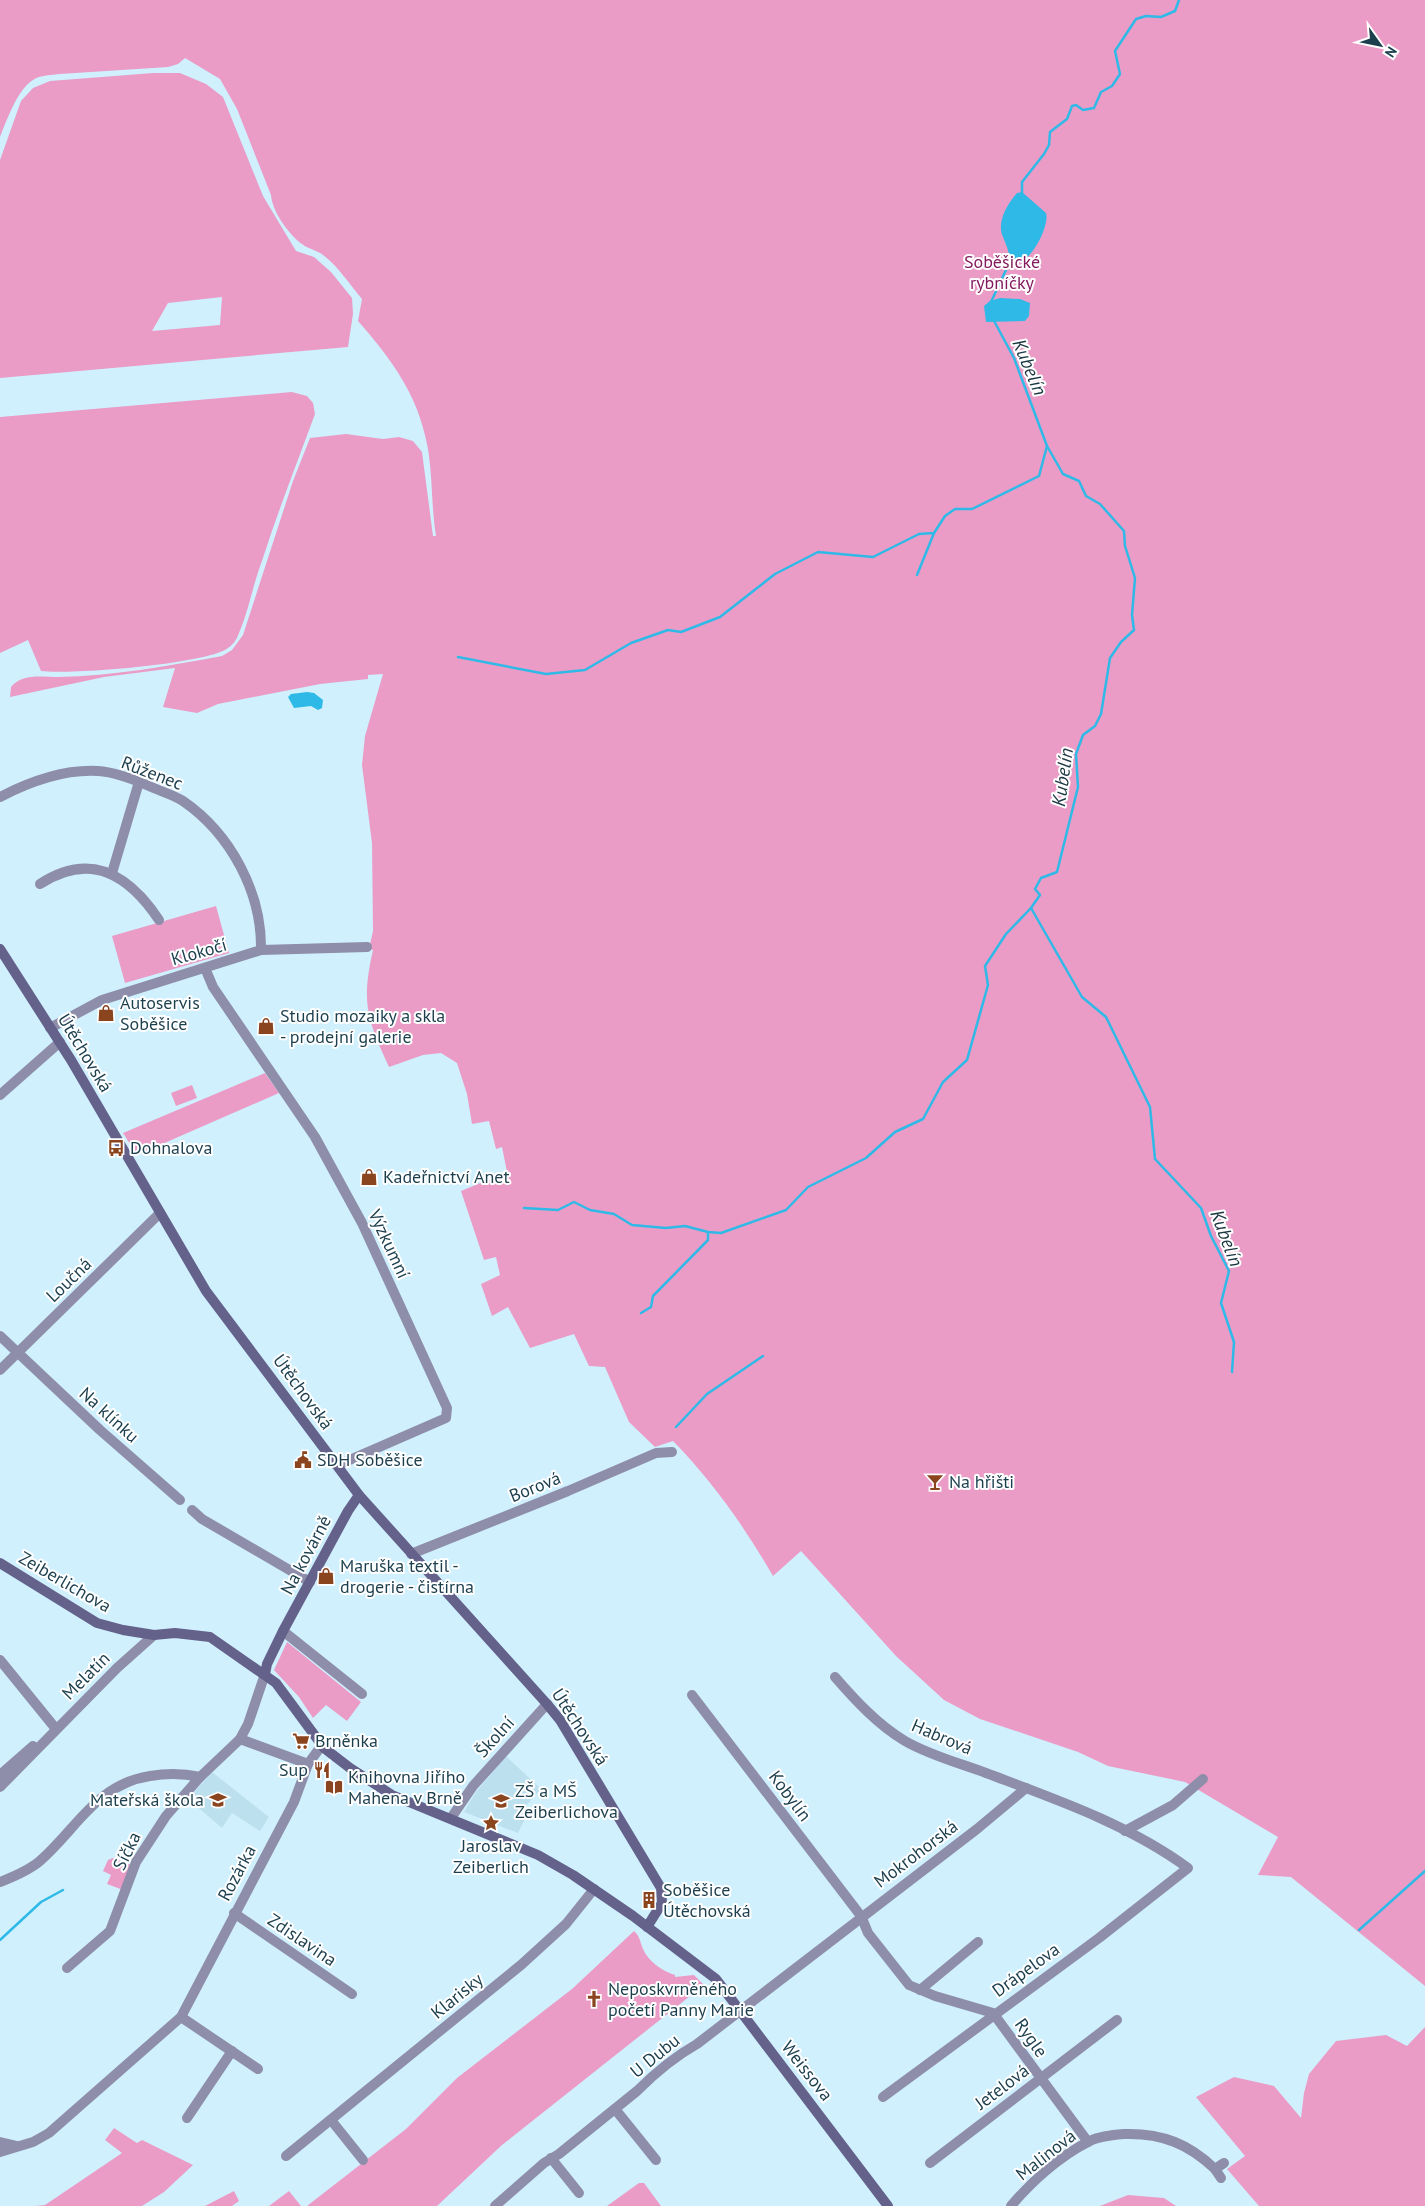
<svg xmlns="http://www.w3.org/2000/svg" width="1425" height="2206" font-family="'PT Sans',sans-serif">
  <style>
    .built { fill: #bde0ef }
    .green { fill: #ea9cc6; fill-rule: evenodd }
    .water { fill: #2fb9e7 }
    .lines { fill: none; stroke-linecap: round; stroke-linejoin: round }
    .stream { stroke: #2fb9e7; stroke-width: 2.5 }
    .street { stroke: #8e8eab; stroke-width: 10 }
    .secondary { stroke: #64618b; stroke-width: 10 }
    .labels { text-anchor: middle; stroke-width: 4; stroke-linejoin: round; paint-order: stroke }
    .park-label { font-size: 18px; fill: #831b5e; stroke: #fff }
    .street-label { font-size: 18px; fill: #1c3f4e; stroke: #fff }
    .poi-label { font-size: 18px; fill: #1c3f4e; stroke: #fff; text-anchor: start }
    .water-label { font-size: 19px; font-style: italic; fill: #1c3742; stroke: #fff }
  </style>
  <rect width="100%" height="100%" fill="#d0f0fe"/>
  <g class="built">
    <polygon points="506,1756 541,1789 523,1809 528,1813 518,1833 464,1812 476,1792"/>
    <polygon points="212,1772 269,1817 260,1831 232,1813 222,1828 188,1799"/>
  </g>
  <g class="green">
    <path d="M0,0H1425V1986L1291,1877L1258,1875L1278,1837L1185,1782L1108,1766L1078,1752L980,1719L944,1700L896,1656L801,1551L773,1576C744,1526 713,1482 673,1441L655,1447L629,1422L605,1367L589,1366L574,1334L530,1348L508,1307L492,1316L481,1284L500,1275L496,1257L484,1260L461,1191L507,1172L502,1147L496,1149L489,1121L472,1124L467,1094L457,1063L441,1053L423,1055L389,1067C367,1019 361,1003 373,950L369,949L373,931L372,843L362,765L365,736L383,674L368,675V679L320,684L218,704L197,713L163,707L175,668L104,677L10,697L11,687C22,673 42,677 58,677C113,676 168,666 222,656L232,650L243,635L293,481L310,438L346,434L383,439L399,437L413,441L422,452L433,536H436C431,506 433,474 427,444C417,393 391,359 358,321L362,299C350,285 338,266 323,255C317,250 308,249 302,244C289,235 272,211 271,195L237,109L220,79L185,58L178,64L168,67L60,74C52,75 40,75 33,80C17,90 7,120 0,137Z"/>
    <path d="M153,73H180L206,84L223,97L263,196L296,251L314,257L331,272L352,298L353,314L348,347L0,378V160L21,101L33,88L50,81ZM222,297L220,325L152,331L168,303Z"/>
    <path d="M292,392L307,396L313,403L315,414C297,463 278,511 262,561C253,584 249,610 239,633C237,639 233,645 228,648C208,664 69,675 41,671L28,640L0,653V417Z"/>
    <polygon points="216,906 229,953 125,983 112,936"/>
    <polygon points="265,1073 279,1093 137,1155 123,1133"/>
    <polygon points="192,1085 197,1098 176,1106 171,1093"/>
    <polygon points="287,1642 361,1702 347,1721 326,1705 313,1718 299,1697 274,1670"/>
    <polygon points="113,1858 131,1865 123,1890 107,1884 111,1875 103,1871 108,1860"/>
    <path d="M634,1931C640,1936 640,1942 643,1949C648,1961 662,1971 675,1975V1977L694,1975L704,1985L502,2145L437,2206H307L406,2129L457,2078L572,1989Z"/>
    <polygon points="1425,2027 1425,2206 1259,2206 1227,2169 1245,2156 1196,2097 1234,2077 1274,2086 1301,2118 1304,2093 1309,2074 1336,2041 1386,2035 1407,2046"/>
    <polygon points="114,2128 137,2143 142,2140 193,2165 164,2192 142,2206 36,2206 45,2205 122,2153 105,2140"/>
    <polygon points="639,2183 644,2183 661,2206 607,2206"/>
    <polygon points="234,2191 239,2201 232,2206 205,2206"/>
    <polygon points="289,2191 301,2206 269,2206"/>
    <polygon points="1128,2195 1164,2198 1176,2206 1100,2206"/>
  </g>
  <g class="water">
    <path d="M1022,192L1046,213C1050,225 1032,260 1019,262L1009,256C1008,248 1006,245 1003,237C996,222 1008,203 1017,193Z"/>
    <polygon points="1000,298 1020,299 1030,303 1029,316 1025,321 986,322 984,306 990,301"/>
    <polygon points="307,692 314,693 323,700 322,708 318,710 311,706 294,708 288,697 291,694"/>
  </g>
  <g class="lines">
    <g class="stream">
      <polyline points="1022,194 1022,182 1044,154 1049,145 1050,132 1067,119 1072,106 1076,105 1083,110 1094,108 1101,92 1112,86 1120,74 1115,51 1136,19 1146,16 1161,17 1175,11 1179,0"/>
      <polyline points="991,302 1013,255"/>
      <polyline points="993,319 1014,358 1047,446 1063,474 1079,481 1086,496 1100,504 1124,531 1125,546 1135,578 1132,615 1134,630 1121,642 1110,658 1101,714 1095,726 1083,735 1076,754 1078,787 1057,872 1041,878 1035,889 1040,895 1031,908 1082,997 1106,1017 1150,1107 1155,1159 1201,1208 1211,1236 1229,1271 1221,1303 1234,1342 1232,1372"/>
      <polyline points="917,575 934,533"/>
      <polyline points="458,657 546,674 585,670 631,643 668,630 681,632 720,617 775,574 818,552 873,557 919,534 934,533 945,516 955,509 972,509 1039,476 1047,446"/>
      <polyline points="524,1208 558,1210 574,1202 590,1210 614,1214 632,1225 666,1228 685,1226 708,1232 721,1233 786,1210 808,1187 866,1158 895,1132 923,1119 943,1082 967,1060 988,985 985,966 1006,934 1031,908"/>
      <polyline points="641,1313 651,1307 653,1296 708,1240 708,1232"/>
      <polyline points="676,1427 707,1394 763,1356"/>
      <polyline points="1359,1930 1425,1871"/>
      <polyline points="0,1940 41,1902 63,1890"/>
    </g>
    <g class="street">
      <path d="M0,797C29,782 64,769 98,771C115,772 133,779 149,786C160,791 174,795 183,801C231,834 262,893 261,950"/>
      <polyline points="112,873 139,782"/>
      <path d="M40,884C91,851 129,875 159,920"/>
      <polyline points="205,968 213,987 315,1137 362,1223 447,1408 446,1418 338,1465"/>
      <polyline points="50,1028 102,1000 261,950 367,947"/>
      <polyline points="0,1095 60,1042"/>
      <polyline points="0,1336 100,1430 180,1500"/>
      <polyline points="0,1370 160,1213"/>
      <polyline points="192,1510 202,1519 310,1582"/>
      <polyline points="411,1554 568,1491 656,1453 672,1452"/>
      <polyline points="283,1631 362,1694"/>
      <polyline points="0,1660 56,1729"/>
      <path d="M835,1677C855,1700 878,1725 905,1741C929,1755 959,1763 986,1773C1055,1799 1128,1824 1188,1868L1099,1938L883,2097"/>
      <polyline points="692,1695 861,1916 868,1933 909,1985 935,1996 993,2013 1088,2142"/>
      <polyline points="240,1739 308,1764"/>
      <polyline points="0,1775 33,1746"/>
      <polyline points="0,1787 117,1668 154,1635"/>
      <polyline points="451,1818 473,1786 547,1704"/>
      <polyline points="1125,1831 1173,1805 1203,1779"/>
      <path d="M0,1882C13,1877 30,1870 41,1860C78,1827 97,1784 150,1776C168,1773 182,1773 200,1777"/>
      <polyline points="234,1913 352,1994"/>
      <polyline points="67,1968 110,1931 136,1862 166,1816 200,1777 240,1739 248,1724 265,1674"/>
      <polyline points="920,1990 978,1942"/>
      <polyline points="181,2017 258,2069"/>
      <polyline points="615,2109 656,2160"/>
      <polyline points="187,2118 232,2051"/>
      <polyline points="331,2120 363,2160"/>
      <polyline points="0,2142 17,2146"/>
      <polyline points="0,2152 33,2142 49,2133 181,2017 294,1802 308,1764 322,1745"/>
      <polyline points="286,2156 521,1965 566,1924 594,1889"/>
      <polyline points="551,2158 579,2193"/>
      <polyline points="930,2163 1117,2020"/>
      <polyline points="1215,2169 1221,2178"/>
      <path d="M495,2206L544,2163L559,2154L637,2091C656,2072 674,2057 697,2044L977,1829L1026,1788"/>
      <path d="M1011,2206C1031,2182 1060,2156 1088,2142C1099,2136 1113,2135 1125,2134C1162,2133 1189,2144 1215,2169L1224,2163"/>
    </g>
    <g class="secondary">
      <polyline points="0,949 71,1060 206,1291 359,1495 547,1704 560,1720 661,1888 662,1903 647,1927"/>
      <polyline points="0,1563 97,1623 123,1630 154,1635 175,1633 210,1637 276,1683 324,1748 350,1768 392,1795 538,1855 573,1875 633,1916 716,1979 888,2206"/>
      <polyline points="265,1674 267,1664 283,1631 348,1511 359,1495"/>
    </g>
  </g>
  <defs>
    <g id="shop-bare" transform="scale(1.35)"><path d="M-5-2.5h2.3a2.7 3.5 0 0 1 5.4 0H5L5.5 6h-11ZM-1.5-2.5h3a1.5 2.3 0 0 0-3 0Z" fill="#8a441e" stroke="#fff" stroke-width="2.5" paint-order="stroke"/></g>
    <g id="bus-bare" transform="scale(1.35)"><path d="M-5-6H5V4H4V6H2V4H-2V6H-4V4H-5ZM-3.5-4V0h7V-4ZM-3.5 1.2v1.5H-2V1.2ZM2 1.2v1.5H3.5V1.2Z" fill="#8a441e" stroke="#fff" stroke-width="2.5" paint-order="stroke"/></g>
    <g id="civic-bare" transform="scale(1.35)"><path d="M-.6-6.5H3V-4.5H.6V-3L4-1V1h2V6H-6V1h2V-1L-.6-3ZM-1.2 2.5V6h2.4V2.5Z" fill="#8a441e" stroke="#fff" stroke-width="2.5" paint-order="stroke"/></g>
    <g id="bar-bare" transform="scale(1.35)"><path d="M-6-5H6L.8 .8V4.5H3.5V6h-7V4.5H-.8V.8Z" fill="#8a441e" stroke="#fff" stroke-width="2.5" paint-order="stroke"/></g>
    <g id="supermarket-bare" transform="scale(1.35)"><path d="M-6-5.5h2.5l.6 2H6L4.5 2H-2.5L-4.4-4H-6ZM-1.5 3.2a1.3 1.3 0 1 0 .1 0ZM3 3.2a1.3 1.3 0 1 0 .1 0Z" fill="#8a441e" stroke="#fff" stroke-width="2.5" paint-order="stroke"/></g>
    <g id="restaurant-bare" transform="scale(1.35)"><path d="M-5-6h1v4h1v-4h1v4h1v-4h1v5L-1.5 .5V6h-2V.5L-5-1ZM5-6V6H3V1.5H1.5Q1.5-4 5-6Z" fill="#8a441e" stroke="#fff" stroke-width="2.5" paint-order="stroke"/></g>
    <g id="library-bare" transform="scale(1.35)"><path d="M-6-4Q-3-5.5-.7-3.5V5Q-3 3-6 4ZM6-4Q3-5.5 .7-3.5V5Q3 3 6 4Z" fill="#8a441e" stroke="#fff" stroke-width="2.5" paint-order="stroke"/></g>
    <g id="school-bare" transform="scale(1.35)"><path d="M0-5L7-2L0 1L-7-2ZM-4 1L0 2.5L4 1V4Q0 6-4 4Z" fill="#8a441e" stroke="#fff" stroke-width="2.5" paint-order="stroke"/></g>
    <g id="sight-bare" transform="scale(1.35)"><path d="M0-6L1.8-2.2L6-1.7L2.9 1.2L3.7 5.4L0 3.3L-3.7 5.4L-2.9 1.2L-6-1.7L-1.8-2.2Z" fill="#8a441e" stroke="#fff" stroke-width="2.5" paint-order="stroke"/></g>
    <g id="building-bare" transform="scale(1.35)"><path d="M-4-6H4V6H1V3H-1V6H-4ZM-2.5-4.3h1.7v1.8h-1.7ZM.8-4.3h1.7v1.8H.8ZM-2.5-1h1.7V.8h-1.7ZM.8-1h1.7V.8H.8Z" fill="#8a441e" stroke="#fff" stroke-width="2.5" paint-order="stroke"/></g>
    <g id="church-bare" transform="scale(1.35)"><path d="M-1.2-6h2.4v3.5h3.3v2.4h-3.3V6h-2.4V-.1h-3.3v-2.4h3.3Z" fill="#8a441e" stroke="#fff" stroke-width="2.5" paint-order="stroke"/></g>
  </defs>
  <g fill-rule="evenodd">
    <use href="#shop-bare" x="106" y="1013"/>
    <use href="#shop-bare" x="266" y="1026"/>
    <use href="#bus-bare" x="116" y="1148"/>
    <use href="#shop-bare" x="369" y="1177"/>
    <use href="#civic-bare" x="303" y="1460"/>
    <use href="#bar-bare" x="935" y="1482"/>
    <use href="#shop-bare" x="326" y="1576"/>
    <use href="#supermarket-bare" x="301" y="1741"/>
    <use href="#restaurant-bare" x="322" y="1770"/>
    <use href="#library-bare" x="334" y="1787"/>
    <use href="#school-bare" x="218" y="1800"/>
    <use href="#school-bare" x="501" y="1801"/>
    <use href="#sight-bare" x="491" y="1823"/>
    <use href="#building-bare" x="649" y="1900"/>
    <use href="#church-bare" x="594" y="1999"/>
  </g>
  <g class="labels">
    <g class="park-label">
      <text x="1002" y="268">Soběšické<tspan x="1002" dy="21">rybníčky</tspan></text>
    </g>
    <g class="street-label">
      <text transform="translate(152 773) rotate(21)" y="6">Růženec</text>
      <text transform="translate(199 952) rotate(-16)" y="6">Klokočí</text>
      <text transform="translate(85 1053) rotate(59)" y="6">Útěchovská</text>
      <text transform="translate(389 1244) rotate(65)" y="6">Výzkumní</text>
      <text transform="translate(69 1280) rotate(-44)" y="6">Loučná</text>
      <text transform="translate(303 1392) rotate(54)" y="6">Útěchovská</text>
      <text transform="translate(109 1415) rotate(42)" y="6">Na klínku</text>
      <text transform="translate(535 1487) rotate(-22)" y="6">Borová</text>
      <text transform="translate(306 1555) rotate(-62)" y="6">Na kovárně</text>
      <text transform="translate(65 1582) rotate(30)" y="6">Zeiberlichova</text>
      <text transform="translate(86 1676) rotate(-45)" y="6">Melatín</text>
      <text transform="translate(580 1727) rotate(57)" y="6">Útěchovská</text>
      <text transform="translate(495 1737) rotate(-48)" y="6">Školní</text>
      <text transform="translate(942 1737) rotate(23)" y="6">Habrová</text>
      <text transform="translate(790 1796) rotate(53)" y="6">Kobylín</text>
      <text transform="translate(127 1851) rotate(-64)" y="6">Síčka</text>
      <text transform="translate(916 1854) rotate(-37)" y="6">Mokrohorská</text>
      <text transform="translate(237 1873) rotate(-62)" y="6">Rozárka</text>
      <text transform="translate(302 1940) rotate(34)" y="6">Zdislavina</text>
      <text transform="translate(1026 1970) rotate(-36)" y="6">Drápelova</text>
      <text transform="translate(457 1996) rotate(-39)" y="6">Klarisky</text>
      <text transform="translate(1031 2038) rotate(55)" y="6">Rygle</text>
      <text transform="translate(655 2056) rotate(-39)" y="6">U Dubu</text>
      <text transform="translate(807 2071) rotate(52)" y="6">Weissova</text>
      <text transform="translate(1002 2087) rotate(-37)" y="6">Jetelová</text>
      <text transform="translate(1046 2155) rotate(-38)" y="6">Malinová</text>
    </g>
    <g class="poi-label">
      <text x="120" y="1009">Autoservis<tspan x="120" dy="21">Soběšice</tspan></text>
      <text x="280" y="1022">Studio mozaiky a skla<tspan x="280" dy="21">- prodejní galerie</tspan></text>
      <text x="130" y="1154">Dohnalova</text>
      <text x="383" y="1183">Kadeřnictví Anet</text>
      <text x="317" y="1466">SDH Soběšice</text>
      <text x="949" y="1488">Na hřišti</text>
      <text x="340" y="1572">Maruška textil -<tspan x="340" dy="21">drogerie - čistírna</tspan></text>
      <text x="315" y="1747">Brněnka</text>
      <text x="308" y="1776" text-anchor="end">Sup</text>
      <text x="348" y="1783">Knihovna Jiřího<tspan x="348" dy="21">Mahena v Brně</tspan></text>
      <text x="515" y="1797">ZŠ a MŠ<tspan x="515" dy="21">Zeiberlichova</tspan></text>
      <text x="204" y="1806" text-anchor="end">Mateřská škola</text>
      <text x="491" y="1852" text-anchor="middle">Jaroslav<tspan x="491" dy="21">Zeiberlich</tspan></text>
      <text x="663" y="1896">Soběšice<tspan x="663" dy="21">Útěchovská</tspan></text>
      <text x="608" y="1995">Neposkvrněného<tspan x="608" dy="21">početí Panny Marie</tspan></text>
    </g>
    <g class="water-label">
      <text transform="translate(1030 367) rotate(67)" y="7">Kubelín</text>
      <text transform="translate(1062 777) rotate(-82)" y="7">Kubelín</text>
      <text transform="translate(1227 1238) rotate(69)" y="7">Kubelín</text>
    </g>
  </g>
  <g transform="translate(1380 45) rotate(123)" stroke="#ffffff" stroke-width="4" paint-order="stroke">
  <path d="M0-4L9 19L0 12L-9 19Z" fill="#1c3f4e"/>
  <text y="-8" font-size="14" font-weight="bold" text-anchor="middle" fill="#1c3f4e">N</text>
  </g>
</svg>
